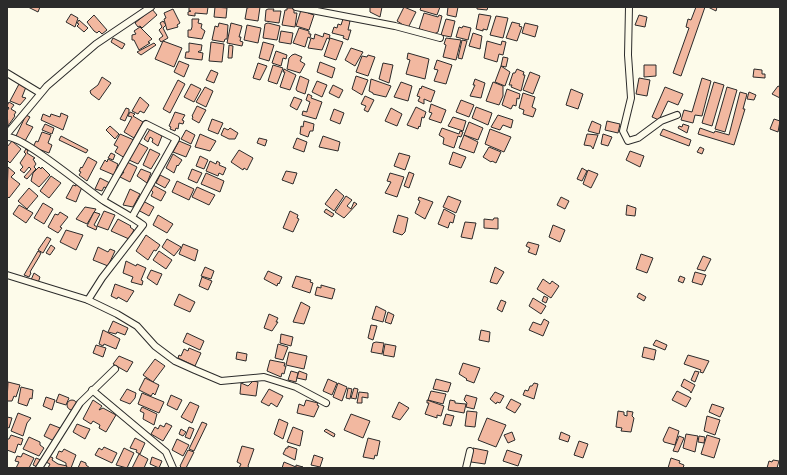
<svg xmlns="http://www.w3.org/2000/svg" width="787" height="475" font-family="Cabin,sans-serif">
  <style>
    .building { fill: #f2b8a0; stroke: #2b2b2b }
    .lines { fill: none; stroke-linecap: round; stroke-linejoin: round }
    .street-casing { stroke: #2b2b2b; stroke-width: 8 }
    .street { stroke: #fdfbea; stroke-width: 6 }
  </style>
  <rect width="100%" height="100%" fill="#fdfbea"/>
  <g class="building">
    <polygon points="28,7 40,7 38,12"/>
    <polygon points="189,7 208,7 207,14 195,13 195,16 188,15 188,12 191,11 189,11"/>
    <polygon points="215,7 227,8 226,18 214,17"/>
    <polygon points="251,7 260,7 258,21 245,19 247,8"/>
    <polygon points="370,7 382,7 380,17 370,12"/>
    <polygon points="404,7 416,12 408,28 397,21"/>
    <polygon points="421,7 440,7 437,15 420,10"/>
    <polygon points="448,7 458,7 456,17 447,15"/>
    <polygon points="477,7 488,7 487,10 477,9"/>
    <polygon points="696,7 705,7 681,76 673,73 689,28 686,27 688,19 691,20"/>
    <polygon points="708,7 717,7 716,11"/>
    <polygon points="287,8 294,8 294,13 297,13 295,27 282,25 285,10 287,10"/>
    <polygon points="152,9 157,15 142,28 140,26 138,27 135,23"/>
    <polygon points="173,9 180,23 177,25 178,27 167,30 164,19 166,18 164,13"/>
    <polygon points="268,9 274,9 273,11 281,11 279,23 265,21 266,10"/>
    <polygon points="301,10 309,11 308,13 314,15 309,30 296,26"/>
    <polygon points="424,13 438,17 439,15 442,16 438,32 434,34 423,32 423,30 419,29"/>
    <polygon points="71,14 78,18 75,27 66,22"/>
    <polygon points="479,14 491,16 487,30 483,29 483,31 476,29"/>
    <polygon points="94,15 107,30 102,34 99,31 97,33 94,31 87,22"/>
    <polygon points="639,15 647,17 645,27 635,25"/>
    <polygon points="496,16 508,18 503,38 490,35"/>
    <polygon points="192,19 199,19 198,23 202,24 201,28 205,31 202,39 188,37 188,30 191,30 192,27"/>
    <polygon points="343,19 350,21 348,30 351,30 348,40 343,38 344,36 332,33 334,27 337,28 338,24 341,25"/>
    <polygon points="446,19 455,21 451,37 441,35"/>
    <polygon points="79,20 88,28 84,32 77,26 79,24 77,23"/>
    <polygon points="163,21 166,25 163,28 168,38 161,42 159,39 163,36 159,30 162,27 160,23"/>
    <polygon points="512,22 520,24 519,26 522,27 517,41 506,38"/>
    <polygon points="219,23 228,25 227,39 225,39 224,42 212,40 215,26 218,27"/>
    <polygon points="231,23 242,26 239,37 241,37 240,41 243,42 242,46 227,43"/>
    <polygon points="268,23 280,26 277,40 263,38 265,24"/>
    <polygon points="525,23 538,26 535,37 522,33"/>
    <polygon points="247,25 261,28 258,43 244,40"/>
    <polygon points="463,26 471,28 468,40 456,37 459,27 462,28"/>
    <polygon points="140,27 152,39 148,42 150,43 139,50 134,40 132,40 132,35 136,34 134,31"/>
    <polygon points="299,28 309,31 309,34 311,34 310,38 308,37 305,47 293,43"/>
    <polygon points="281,31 293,33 291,44 279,42"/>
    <polygon points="324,33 330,35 329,39 327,38 322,50 308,48 311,38 314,39 315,34 323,37"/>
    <polygon points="473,33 482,36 480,49 469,46"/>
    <polygon points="113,38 125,44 122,49 111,42"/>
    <polygon points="330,38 343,42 336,60 324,56"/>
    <polygon points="446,38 461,40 456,60 443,57 446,45 444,44"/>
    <polygon points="462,40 467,41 462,59 458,58"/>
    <polygon points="163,41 182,48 174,67 155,59"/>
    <polygon points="487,41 501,45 502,41 506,42 503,55 499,54 497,62 484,58"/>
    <polygon points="211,42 224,44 222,62 209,61"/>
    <polygon points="263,42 274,45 269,61 259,58"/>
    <polygon points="154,43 156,45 141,55 137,52"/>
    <polygon points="189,43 202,45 201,51 199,51 198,52 203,53 202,60 185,58 186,52 189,52"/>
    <polygon points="229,45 233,46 232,58 228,58"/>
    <polygon points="351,48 363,52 355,66 345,60"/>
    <polygon points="276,51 287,55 286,59 283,58 281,66 272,63"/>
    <polygon points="408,53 429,59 425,79 406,74 410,60 407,59"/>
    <polygon points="295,54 302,57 300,61 305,64 300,73 287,69 289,58 292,55"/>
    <polygon points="368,55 375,57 368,76 356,72 362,56 367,57"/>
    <polygon points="503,57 508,58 506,67 501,66"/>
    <polygon points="437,60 452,65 446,84 434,81 438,70 434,69"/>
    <polygon points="179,61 189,65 184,77 174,72"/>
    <polygon points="320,62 335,68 332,78 317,72"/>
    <polygon points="258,63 267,66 260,80 253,78"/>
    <polygon points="383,63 393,65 389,83 379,79"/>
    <polygon points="273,65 283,68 277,84 268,81"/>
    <polygon points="644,65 656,65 656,76 644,77"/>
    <polygon points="501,66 510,72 505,86 495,82"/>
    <polygon points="284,69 296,75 290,90 280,87 285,72 283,72"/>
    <polygon points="517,69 524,72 523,75 525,75 521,91 511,87 512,85 509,85 513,73 515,73"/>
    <polygon points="754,69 762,70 762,74 765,74 765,78 753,77"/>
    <polygon points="211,70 218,73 214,83 206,80"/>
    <polygon points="530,72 540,76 533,94 523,90"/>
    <polygon points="300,76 309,80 305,94 297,91 296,89"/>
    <polygon points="356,76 368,80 362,95 352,89"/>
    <polygon points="102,77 111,83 99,100 91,94 90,91 98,85"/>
    <polygon points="639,78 650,80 647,96 636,94"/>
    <polygon points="702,78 711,81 702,116 695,115 693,123 681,120 684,110 692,112"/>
    <polygon points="371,79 391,86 386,97 373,94 373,93 369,91"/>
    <polygon points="475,79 485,83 481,98 470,96 475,85 473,85"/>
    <polygon points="178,80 185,84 170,113 163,109"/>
    <polygon points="317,81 327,85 322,97 312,92"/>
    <polygon points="401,82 412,86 408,101 394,97"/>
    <polygon points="493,82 503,86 503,96 499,105 486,101"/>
    <polygon points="714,82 724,85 712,126 702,123"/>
    <polygon points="19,84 26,87 22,97 26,98 20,105 10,101"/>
    <polygon points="191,84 201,89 194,102 184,97"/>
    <polygon points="333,85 343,90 339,98 329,93"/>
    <polygon points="422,86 435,91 431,102 424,99 424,104 418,101 420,97 417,96 420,88 421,89"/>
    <polygon points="778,86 780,87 780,98 772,94"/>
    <polygon points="205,87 213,91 206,107 196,102"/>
    <polygon points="665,87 683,94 678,105 668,101 659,120 652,117"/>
    <polygon points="727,87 737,90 725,132 715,129"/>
    <polygon points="507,89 520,94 519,99 517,98 516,106 513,105 511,109 502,105"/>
    <polygon points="571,89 583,94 578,109 566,105"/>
    <polygon points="740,92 747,94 743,109 745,109 734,145 698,134 700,128 714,133 715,131 729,135"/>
    <polygon points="749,92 756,95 754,100 747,99"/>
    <polygon points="523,93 535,97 532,107 536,109 533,117 523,114 524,110 519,108"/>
    <polygon points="308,94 312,96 311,98 322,102 316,119 302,115 303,111 307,112 307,111 310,102 306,100"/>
    <polygon points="365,96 374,100 368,112 364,110 366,106 361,104"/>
    <polygon points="140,97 149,105 144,113 140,111 138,114 132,111"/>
    <polygon points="294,97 302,100 297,110 290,106"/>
    <polygon points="461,100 474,105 469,117 456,112"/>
    <polygon points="9,102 14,105 11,109 16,112 14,115 15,116 8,126 7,111 9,108 7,106"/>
    <polygon points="431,104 446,110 441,123 429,119 432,113 429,112"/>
    <polygon points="197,106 206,110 199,123 192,119 193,117 192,116"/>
    <polygon points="416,107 426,112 424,118 422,117 420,127 419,126 418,129 407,125"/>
    <polygon points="476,107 492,113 488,125 472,118"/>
    <polygon points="126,108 129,109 129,112 125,121 120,119"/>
    <polygon points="391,108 402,114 397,126 385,121"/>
    <polygon points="334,109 344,113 340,124 330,120"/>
    <polygon points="130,112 135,114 133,116 143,122 134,138 124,132 132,117 128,116"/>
    <polygon points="175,112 185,115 182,120 184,121 183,124 179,123 178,129 176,128 175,131 170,129 171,127 169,126"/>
    <polygon points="61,113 68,116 63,130 41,120 43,114 50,117 51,114 60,117"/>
    <polygon points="26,115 30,117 26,124 33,127 25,141 16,136"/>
    <polygon points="498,115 513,120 511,128 503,125 500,130 491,127"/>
    <polygon points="453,117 466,121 463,131 448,126"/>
    <polygon points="212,119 223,123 218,134 208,130"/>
    <polygon points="774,119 780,121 778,132 770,129"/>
    <polygon points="304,121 314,124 313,131 310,131 308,137 300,134 301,126 303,127"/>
    <polygon points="592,121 601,125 599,134 588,131"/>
    <polygon points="607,121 620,124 618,133 605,130"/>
    <polygon points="469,122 483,128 478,140 464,135"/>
    <polygon points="45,124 54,128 52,134 42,130"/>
    <polygon points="683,124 689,126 687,133 678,128 679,126 682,127"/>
    <polygon points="110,126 119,134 115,139 106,130"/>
    <polygon points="224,128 228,130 230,128 238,133 235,139 229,139 221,135"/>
    <polygon points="442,128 459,134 460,131 463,132 461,137 458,136 454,148 443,144 444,138 439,135"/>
    <polygon points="150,129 162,136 158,146 152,142 153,139 150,137 148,142 144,139"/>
    <polygon points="490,129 511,137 504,152 485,144"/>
    <polygon points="663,129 691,140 689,146 660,135"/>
    <polygon points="186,130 195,135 191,144 181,139"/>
    <polygon points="42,132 51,135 48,143 52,145 49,153 33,147 36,141 38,142"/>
    <polygon points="120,134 134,140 125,158 115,152 118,147 114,145"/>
    <polygon points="200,134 216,141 210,151 195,147"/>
    <polygon points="587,134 598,135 593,149 591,146 584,145"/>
    <polygon points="603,134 612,137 608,146 601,144"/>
    <polygon points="464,135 478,142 474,153 459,148"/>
    <polygon points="61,136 88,150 86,153 59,140"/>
    <polygon points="323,136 340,142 338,151 319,147"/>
    <polygon points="259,138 267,140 265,146 257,143"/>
    <polygon points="297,138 307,142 304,152 293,148"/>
    <polygon points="12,141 21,149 10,163 7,160 7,147"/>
    <polygon points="179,141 191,146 186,157 173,152"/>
    <polygon points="137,142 148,148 138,164 129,160"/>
    <polygon points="489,147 501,152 496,163 492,161 491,162 483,157"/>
    <polygon points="700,147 704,149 702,154 697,152"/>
    <polygon points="26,149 28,151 27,153 35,158 33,159 36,164 34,167 36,169 27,179 24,177 31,169 29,167 24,173 20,170 23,167 20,163 26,154 24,152"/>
    <polygon points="150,149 160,154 151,169 143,165"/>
    <polygon points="239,150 253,158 247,170 244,168 243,170 231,162"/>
    <polygon points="630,151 644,156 640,167 626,160"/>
    <polygon points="453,152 466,157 461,168 449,164"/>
    <polygon points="111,153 115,155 113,160 108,158"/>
    <polygon points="399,153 410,156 405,170 394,166"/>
    <polygon points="173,154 182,160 178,166 177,165 174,173 166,168"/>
    <polygon points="200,156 208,160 204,169 196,166"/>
    <polygon points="88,157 97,162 87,181 79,175 81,172 79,171 81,167 82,168"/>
    <polygon points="108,159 118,164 114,175 100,169 105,160 107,162"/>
    <polygon points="210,161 216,164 217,161 220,163 219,165 226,168 223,175 219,173 218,176 206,171"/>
    <polygon points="127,162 137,167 130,182 120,177 124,172 122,171"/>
    <polygon points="8,167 15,173 11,177 20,184 9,198 7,196"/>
    <polygon points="39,167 41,169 42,167 50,175 39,187 31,181 33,173"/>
    <polygon points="582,168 587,171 582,181 577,179"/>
    <polygon points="141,169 151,173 147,183 137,176"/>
    <polygon points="192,169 202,173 197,183 188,179"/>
    <polygon points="588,170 598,174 591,188 583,184"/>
    <polygon points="286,171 297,173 293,184 282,180"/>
    <polygon points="409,172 414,174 409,188 404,186"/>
    <polygon points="206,173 224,181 220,192 201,184"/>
    <polygon points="390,173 404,177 397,197 385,193 391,182 387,181"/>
    <polygon points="160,175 170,180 165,188 156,183"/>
    <polygon points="51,176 61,183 49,198 40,191"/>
    <polygon points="100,178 110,183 107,188 104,187 102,191 95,189"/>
    <polygon points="177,181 194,189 189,200 172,192"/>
    <polygon points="76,184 82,187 76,202 66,198 73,185 76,186"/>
    <polygon points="153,185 166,192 161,201 151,196 153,192 151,190"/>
    <polygon points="197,187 215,195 209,205 192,197"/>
    <polygon points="29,188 38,196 27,209 18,201"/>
    <polygon points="130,189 140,194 133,207 123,205"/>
    <polygon points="336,189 344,196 334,211 325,204"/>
    <polygon points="346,196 352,200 347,206 351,209 354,202 357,204 344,218 335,212"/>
    <polygon points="448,196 461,201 456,213 443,207"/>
    <polygon points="419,197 433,202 425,219 415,213 420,201 418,200"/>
    <polygon points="561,197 569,201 565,209 557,205"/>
    <polygon points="143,201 154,207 149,216 138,210"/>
    <polygon points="43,203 53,209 44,224 34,218"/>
    <polygon points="19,205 33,213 26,223 13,214"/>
    <polygon points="627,205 636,208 635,216 626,215"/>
    <polygon points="85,207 96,209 87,224 76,219"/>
    <polygon points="326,209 334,214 332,217 324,212"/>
    <polygon points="444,209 455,215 453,223 450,222 448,228 438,224"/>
    <polygon points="104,211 115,215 108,230 97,226"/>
    <polygon points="290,211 298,215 297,218 299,219 293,232 283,228"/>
    <polygon points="60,212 68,217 60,227 62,228 58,233 48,227 55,214 58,215"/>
    <polygon points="94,212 100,214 94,225 97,227 96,230 87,226"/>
    <polygon points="158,215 173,224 167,233 153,225"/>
    <polygon points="398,215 408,218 405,232 402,235 393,232"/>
    <polygon points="494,218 498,218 498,229 484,228 484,219 493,220"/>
    <polygon points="118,219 131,226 130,227 134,230 129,239 111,231"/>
    <polygon points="465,222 476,223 472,239 461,237"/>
    <polygon points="553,225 565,230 560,242 549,237"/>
    <polygon points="66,230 83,235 76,250 60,242"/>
    <polygon points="146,235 160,245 156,251 154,250 148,260 136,251"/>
    <polygon points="47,237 51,239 43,253 38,250"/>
    <polygon points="167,239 181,247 174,256 162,247"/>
    <polygon points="528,242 539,245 536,255 528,252 530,248 526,246"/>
    <polygon points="183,244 198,250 195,261 179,254"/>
    <polygon points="51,245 55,248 50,255 46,253"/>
    <polygon points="98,247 108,252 110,249 115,251 108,266 93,260"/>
    <polygon points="38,251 41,253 39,257 30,272 31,273 29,277 24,275"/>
    <polygon points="159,251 172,260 166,269 153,260"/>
    <polygon points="641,254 653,258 647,273 636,269"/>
    <polygon points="703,256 711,259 705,271 697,269"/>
    <polygon points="126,261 136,266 137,264 146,268 141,280 143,281 142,285 131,282 133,277 123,273"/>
    <polygon points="205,267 214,271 211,279 201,276"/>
    <polygon points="495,267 504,272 497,284 490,282"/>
    <polygon points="151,270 162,274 157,285 147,278"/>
    <polygon points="268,271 282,277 279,284 278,283 277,286 264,279"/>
    <polygon points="695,272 706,275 702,285 692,282"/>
    <polygon points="34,273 40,277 38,283 31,280"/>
    <polygon points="296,276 311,280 310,282 313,283 310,293 292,287"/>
    <polygon points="680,276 685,278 683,283 678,281"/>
    <polygon points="202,277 212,281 208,290 199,286"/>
    <polygon points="543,279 550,284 552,281 559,286 551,298 537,289"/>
    <polygon points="115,284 134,291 127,302 118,297 117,299 111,296"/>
    <polygon points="321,285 335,289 332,299 315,295 317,287 321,288"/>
    <polygon points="639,293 646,297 644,301 637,297"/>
    <polygon points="179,294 195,302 190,312 174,305"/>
    <polygon points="544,296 548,298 546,303 542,301"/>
    <polygon points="533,298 546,306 541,314 529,306"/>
    <polygon points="501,300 506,302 502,312 497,309"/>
    <polygon points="301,302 310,307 304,324 293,322"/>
    <polygon points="376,306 386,311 383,322 372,319"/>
    <polygon points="388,312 394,315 391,324 385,322"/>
    <polygon points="269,314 278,318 276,322 278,322 272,331 264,328"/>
    <polygon points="544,319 549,322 543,336 529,330 533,322 541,325"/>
    <polygon points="113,321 128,328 125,335 117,332 116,334 108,332"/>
    <polygon points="371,325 377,326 373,340 368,338"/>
    <polygon points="103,330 120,339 116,349 104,344 103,346 99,344"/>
    <polygon points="481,330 490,332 489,342 479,340"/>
    <polygon points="187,333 204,341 200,350 183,342"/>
    <polygon points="281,334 293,337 291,346 280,343"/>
    <polygon points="656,340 667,345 665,350 653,345"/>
    <polygon points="376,342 384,343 382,354 371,352 373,343"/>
    <polygon points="278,344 288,347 283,360 275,358"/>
    <polygon points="385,344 396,346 394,357 383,355"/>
    <polygon points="96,345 106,348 103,357 93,353"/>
    <polygon points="644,347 656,350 654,360 642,357"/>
    <polygon points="189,348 201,353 195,366 178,358 179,355 181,356 184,349 188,351"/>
    <polygon points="237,352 247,354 246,361 236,359"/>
    <polygon points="289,352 307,356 304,369 286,365"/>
    <polygon points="688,355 709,361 703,373 700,372 701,370 684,364"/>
    <polygon points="119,356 133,362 127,372 113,364"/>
    <polygon points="155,359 165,366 153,382 143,375"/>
    <polygon points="270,360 285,363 284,366 286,366 284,374 282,373 281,377 267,371"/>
    <polygon points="463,363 480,368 474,383 466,380 467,379 459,374"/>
    <polygon points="291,371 298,373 296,382 288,380"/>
    <polygon points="299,371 307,374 306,380 297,378"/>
    <polygon points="695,371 699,372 695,382 691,380"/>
    <polygon points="145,378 159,385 155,395 153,393 151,396 139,390"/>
    <polygon points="328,379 337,383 332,395 323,391"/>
    <polygon points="436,379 451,383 448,392 433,389"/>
    <polygon points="684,379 695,385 691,393 690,391 681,386"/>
    <polygon points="253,381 258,382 256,396 240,394 241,383 248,386"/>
    <polygon points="8,382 20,385 16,397 14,396 12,401 7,401"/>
    <polygon points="338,383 347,387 342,401 333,397"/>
    <polygon points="534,383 538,384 534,399 523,395 525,390 528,391 530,386 532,386"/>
    <polygon points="21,387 33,390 32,399 30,398 27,406 18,403"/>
    <polygon points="348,388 352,389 350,399 346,398"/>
    <polygon points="354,388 358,389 356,399 351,398"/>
    <polygon points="127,389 136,393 135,398 130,404 120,400"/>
    <polygon points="269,389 283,396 277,407 271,403 269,406 261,402"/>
    <polygon points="431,391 446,394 443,404 428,400"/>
    <polygon points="677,391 691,398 686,407 672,400"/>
    <polygon points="359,392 368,393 368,398 362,397 362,403 357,403"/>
    <polygon points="495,392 504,396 500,403 497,402 496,404 490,399"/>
    <polygon points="142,393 164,402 159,413 138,404"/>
    <polygon points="59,394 69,398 66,405 56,402"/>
    <polygon points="171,395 182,400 177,410 167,405"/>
    <polygon points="466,395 477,398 474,409 466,407 467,403 464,400"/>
    <polygon points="46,397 55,400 52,410 43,406"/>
    <polygon points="511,399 521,404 515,413 506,408"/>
    <circle cx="72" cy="405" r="5"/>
    <polygon points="93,400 102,406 99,410 103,408 116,415 106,432 99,428 100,425 93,421 91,424 83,419"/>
    <polygon points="306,400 318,403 317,405 319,406 314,417 297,413 299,404 304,406"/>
    <polygon points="427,400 444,406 441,416 437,415 437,418 425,414 429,403 427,403"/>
    <polygon points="450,400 455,401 455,403 466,404 464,413 448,410"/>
    <polygon points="190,402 199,406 192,423 181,417"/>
    <polygon points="399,402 409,408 400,420 392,417"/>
    <polygon points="712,404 724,408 720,417 709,412"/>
    <polygon points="142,407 157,414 154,425 143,419 144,413 140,411"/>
    <polygon points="467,411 477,412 475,427 465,426"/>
    <polygon points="618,411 624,412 624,415 627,416 627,411 633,412 632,416 634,418 631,432 621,431 622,428 616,427"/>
    <polygon points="18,413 31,418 27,423 23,436 11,431"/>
    <polygon points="351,414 370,421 363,438 344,430"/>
    <polygon points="446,414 454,416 451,426 443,424"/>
    <polygon points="707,416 720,420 715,435 704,431"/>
    <polygon points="7,417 12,418 9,428 7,427"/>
    <polygon points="487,418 506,425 496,447 478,440"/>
    <polygon points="279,419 288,423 283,439 274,434"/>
    <polygon points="202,422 207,424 194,451 189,449"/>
    <polygon points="166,423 172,426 163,441 151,434 155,427 158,429 160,425 164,427"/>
    <polygon points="50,424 60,428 54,441 44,436"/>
    <polygon points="77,424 90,429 85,439 73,432"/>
    <polygon points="189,427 194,429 190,439 185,437"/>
    <polygon points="293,427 303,431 300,446 287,442"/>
    <polygon points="669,427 679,431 675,445 664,442 663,440"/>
    <polygon points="181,429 186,432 183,436 179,434"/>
    <polygon points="326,429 335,434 334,437 324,431"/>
    <polygon points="512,432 515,440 508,443 504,435"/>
    <polygon points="561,432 570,436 568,442 559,439"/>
    <polygon points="686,434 698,436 695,452 683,448"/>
    <polygon points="11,435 23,439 21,445 18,444 15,453 7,450 7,439 9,439"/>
    <polygon points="707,435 720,439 714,458 701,454"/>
    <polygon points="679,436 684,438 678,452 673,451"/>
    <polygon points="699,436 705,437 704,443 698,442"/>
    <polygon points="29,437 40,442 40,445 44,448 39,456 23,449"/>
    <polygon points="135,438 145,443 140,454 136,452 137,450 130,448"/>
    <polygon points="368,438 380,441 377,456 375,455 374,459 363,457"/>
    <polygon points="177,439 189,445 183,456 172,450"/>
    <polygon points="579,441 588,444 583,458 574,455"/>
    <polygon points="242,446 254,449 248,466 249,468 239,468 241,464 237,462"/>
    <polygon points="288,446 297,449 295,460 283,454 286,448 288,448"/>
    <polygon points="104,447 117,453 112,463 95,455 99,448 102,450"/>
    <polygon points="124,448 134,453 127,468 116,465"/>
    <polygon points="473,448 488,451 485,464 471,462"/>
    <polygon points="64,449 76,455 71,468 66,468 66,463 56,458 59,451 62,452"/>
    <polygon points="188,450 194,452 186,468 182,468 180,466"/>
    <polygon points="507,450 522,455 518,466 503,461"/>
    <polygon points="23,453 34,458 29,468 16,468 19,462 15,461 17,456 21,457"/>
    <polygon points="139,454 148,459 144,468 132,468"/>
    <polygon points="314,455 323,458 320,467 311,465"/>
    <polygon points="49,456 53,458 52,460 58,464 67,466 66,468 48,468 50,464 46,462"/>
    <polygon points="152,457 162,461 159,468 150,464"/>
    <polygon points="36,458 41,460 37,467 33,465"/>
    <polygon points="671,458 680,461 679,463 684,465 683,468 668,468"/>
    <polygon points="773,460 779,461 777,468 767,468 769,461 772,462"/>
    <polygon points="81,461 86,463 86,465 90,468 76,468 78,468"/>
    <polygon points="284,462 296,467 296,465 303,467 282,468"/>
  </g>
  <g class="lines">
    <g class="street-casing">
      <g id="street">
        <polyline points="296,7 395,26 440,38"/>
        <polyline points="629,7 628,55 631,98 623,131 628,141 638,138 661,121 677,115"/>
        <polyline points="7,73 40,93"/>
        <polyline points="7,134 47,86 96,44 151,7"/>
        <path d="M7,137C23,136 86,189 104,201C117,209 131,216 143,225L102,278L88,300"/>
        <polyline points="103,200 146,124 176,139 132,217"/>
        <polyline points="7,275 88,300 117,314 137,326 155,346 175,361 195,370 221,381 264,377 296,387 326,403"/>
        <polyline points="92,390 166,452 173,468"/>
        <polyline points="39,468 80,403 115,369"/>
        <polyline points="466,468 470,451"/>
      </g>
    </g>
    <use href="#street" class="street"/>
  </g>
  <rect width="787" height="475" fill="none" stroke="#2b2b2b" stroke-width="16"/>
</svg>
